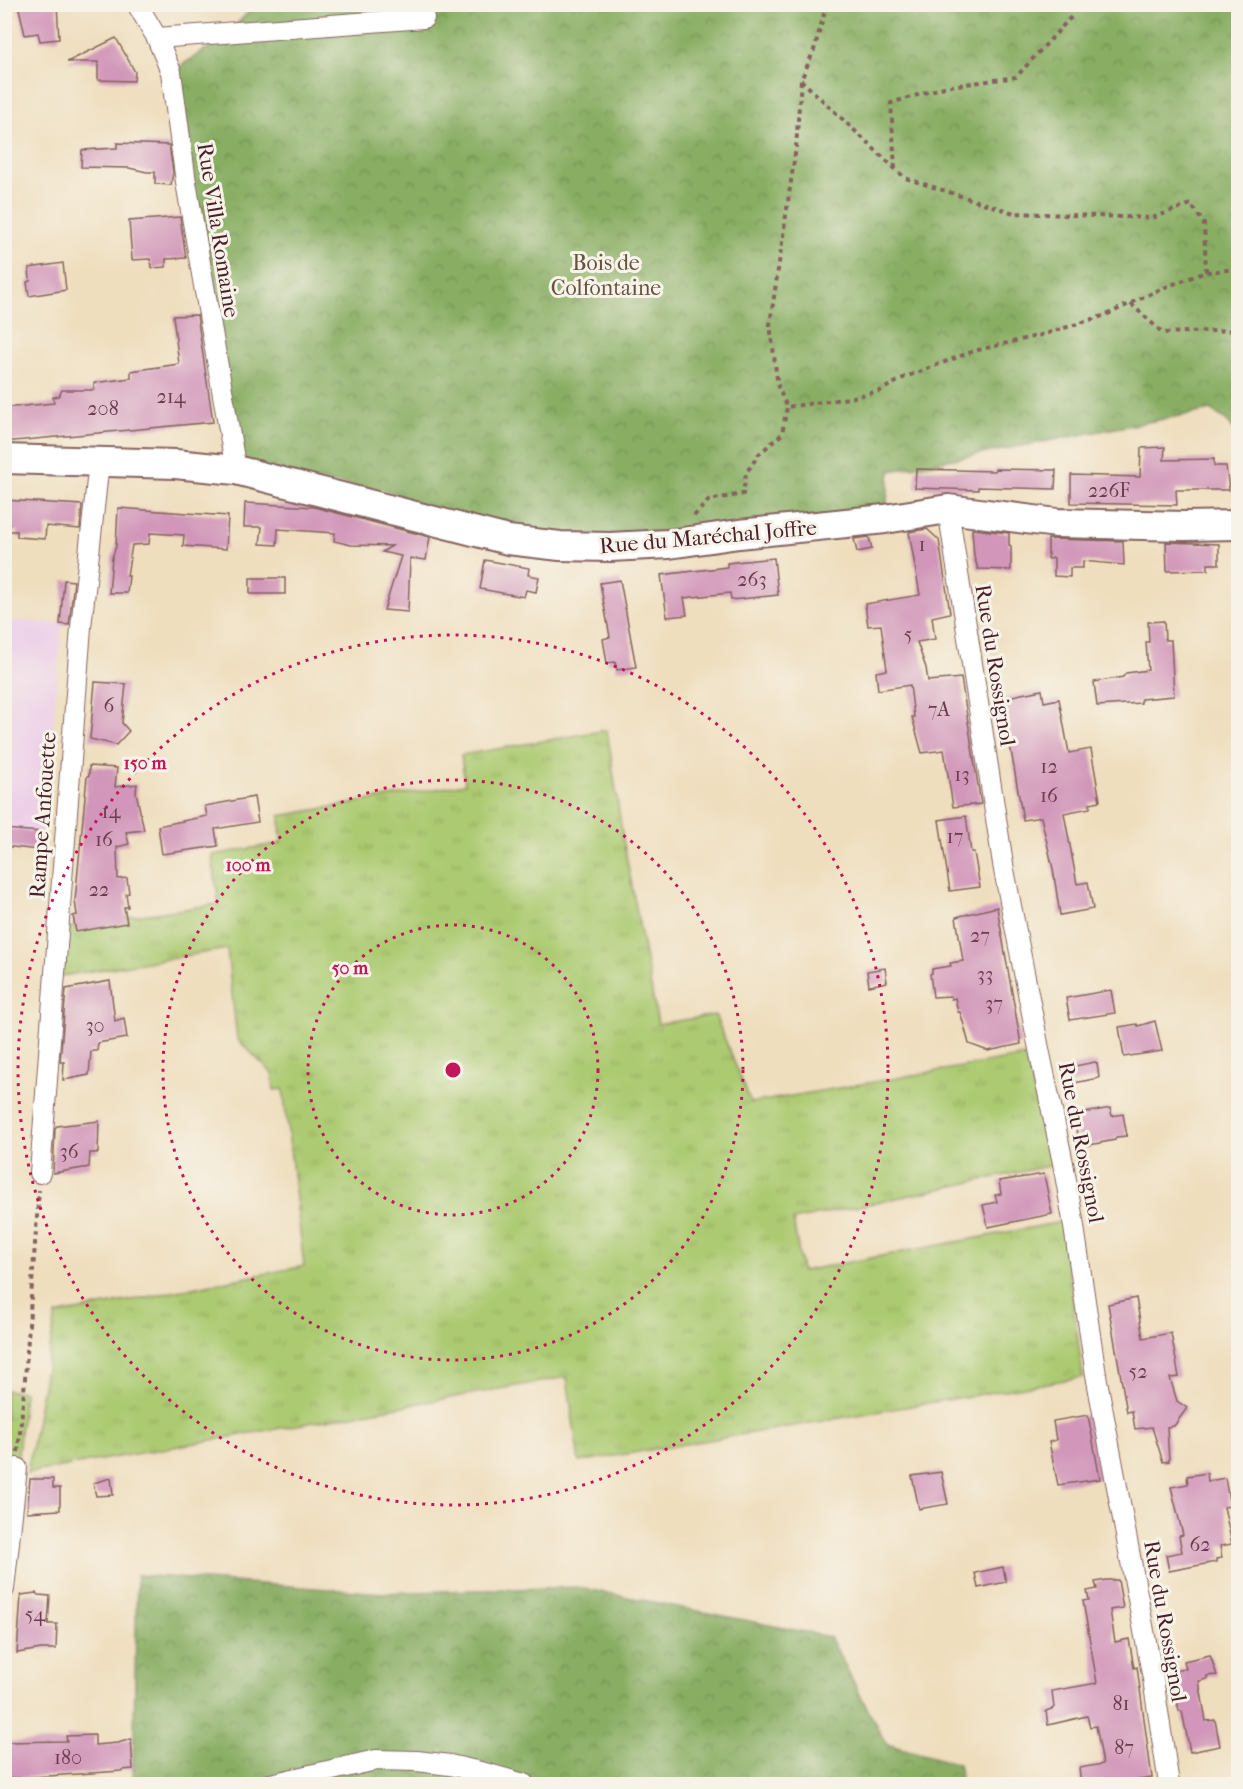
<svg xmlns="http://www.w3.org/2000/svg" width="1243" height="1789" font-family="'IM FELL French Canon',serif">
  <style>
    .built { fill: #edd0e8 }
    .grass { fill: url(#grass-tufts); stroke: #7b744e; stroke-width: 1.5 }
    .forest { fill: url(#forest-crowns); stroke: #6a6647; stroke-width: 1.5 }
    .building { fill: #d196b9 }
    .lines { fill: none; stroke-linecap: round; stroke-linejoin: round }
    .street-casing { stroke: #84625e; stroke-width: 22 }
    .secondary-casing { stroke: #84625e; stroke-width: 32 }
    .path { stroke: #84625e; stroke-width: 4; stroke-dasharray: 4.5 4.5; stroke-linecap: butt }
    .street { stroke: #fff; stroke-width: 20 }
    .secondary { stroke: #fff; stroke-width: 28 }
    .ring { fill: none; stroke: #c2185b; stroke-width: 3; stroke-dasharray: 3 6 }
    .labels { text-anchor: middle; stroke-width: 6; stroke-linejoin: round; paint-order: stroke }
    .number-label { font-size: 20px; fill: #6c3d4e }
    .street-label { font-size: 22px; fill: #4a1f2b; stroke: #f7f3e8 }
    .park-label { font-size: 22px; fill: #675240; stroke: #f7f3e8 }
    .centre { fill: #c2185b; stroke: #f7f3e8; stroke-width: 3 }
    .ring-label { font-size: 18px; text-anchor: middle; font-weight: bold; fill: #c2185b; stroke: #f7f3e8; stroke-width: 6; stroke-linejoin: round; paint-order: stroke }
  </style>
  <defs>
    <pattern id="grass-tufts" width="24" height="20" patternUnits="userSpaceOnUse" patternTransform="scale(1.5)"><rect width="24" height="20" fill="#acca71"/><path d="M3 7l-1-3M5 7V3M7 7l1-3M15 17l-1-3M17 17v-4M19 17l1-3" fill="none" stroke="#96ad62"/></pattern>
    <pattern id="forest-crowns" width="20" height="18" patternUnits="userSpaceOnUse" patternTransform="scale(1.5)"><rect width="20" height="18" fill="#89ae63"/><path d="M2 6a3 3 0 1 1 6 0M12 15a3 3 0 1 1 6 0" fill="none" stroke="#728d52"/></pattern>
  </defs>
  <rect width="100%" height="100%" fill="#f7f3e8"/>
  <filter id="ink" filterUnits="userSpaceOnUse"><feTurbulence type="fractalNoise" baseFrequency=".0167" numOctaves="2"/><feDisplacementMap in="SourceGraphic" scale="12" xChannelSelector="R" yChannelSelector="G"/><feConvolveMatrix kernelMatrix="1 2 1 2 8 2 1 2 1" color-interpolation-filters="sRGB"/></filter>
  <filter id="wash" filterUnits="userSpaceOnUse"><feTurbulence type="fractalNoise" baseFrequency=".008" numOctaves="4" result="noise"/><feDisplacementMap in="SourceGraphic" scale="24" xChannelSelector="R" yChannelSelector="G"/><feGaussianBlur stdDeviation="1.35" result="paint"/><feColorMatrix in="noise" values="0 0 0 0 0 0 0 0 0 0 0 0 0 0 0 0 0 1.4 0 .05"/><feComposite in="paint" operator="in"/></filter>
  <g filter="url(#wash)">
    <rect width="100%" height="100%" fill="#efdebe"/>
    <polygon class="built" points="4,619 62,624 42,852 5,849"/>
    <g class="grass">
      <polygon points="607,730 623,839 658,1024 715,1015 751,1103 1025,1056 1053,1165 793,1220 802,1271 1062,1222 1083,1377 579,1462 567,1377 27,1473 56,1315 304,1266 283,1089 274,1090 272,1073 237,1039 227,949 54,977 58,930 114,919 219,904 212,855 281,843 280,816 465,784 461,755"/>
      <polygon points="5,1390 24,1392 5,1589"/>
    </g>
    <g class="forest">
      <polygon points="256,5 1238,5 1238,434 1225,419 1211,410 890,471 885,519 508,540 386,490 236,470 171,72 219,41"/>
      <polygon points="137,1575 382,1593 576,1587 830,1637 886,1744 958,1764 962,1784 133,1784"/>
    </g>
    <g id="blocks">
      <g class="building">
        <polygon points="18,4 57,4 59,39 40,41 38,33 25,35"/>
        <polygon points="116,38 135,72 134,81 98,80 98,62 67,62"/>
        <polygon points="117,143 169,145 173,172 171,185 155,184 155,172 147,172 129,168 81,167 82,150 117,148"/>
        <polygon points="180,217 186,258 166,259 166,267 152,268 150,259 132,260 129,221"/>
        <polygon points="63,263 66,290 29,296 27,282 30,281 29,268"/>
        <polygon points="197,315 213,422 4,442 4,408 54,403 53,397 59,396 62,390 94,390 94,383 131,378 131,371 179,364 173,316"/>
        <polygon points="1165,447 1164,460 1214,459 1214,466 1226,466 1229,490 1176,490 1177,505 1071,503 1071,475 1140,477 1141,448"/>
        <polygon points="916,469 995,471 995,469 1056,470 1055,489 978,487 978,490 915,488"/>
        <polygon points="4,500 82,505 80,529 46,526 45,539 17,537 17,531 9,531 10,525 4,524"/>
        <polygon points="245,503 314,507 430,537 426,560 410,558 408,612 384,610 401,556 382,552 392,546 351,545 334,541 335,533 278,529 277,545 260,544 262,527 244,527"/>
        <polygon points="118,508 228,516 226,549 183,546 184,535 150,533 149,544 132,545 127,576 129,576 127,593 109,593 112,558 116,546"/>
        <polygon points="927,529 939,540 950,613 932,617 935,639 917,642 926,668 928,681 961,678 981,804 953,807 944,750 922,753 912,717 914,717 910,685 878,690 876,672 887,670 881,625 868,626 865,604 920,595 909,532"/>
        <polygon points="972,529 1009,533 1009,545 1011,546 1011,570 978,569 974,556"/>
        <polygon points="869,537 872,549 857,552 854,539"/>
        <polygon points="1048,539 1123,541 1124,565 1083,561 1083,568 1070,568 1070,577 1054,576 1054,558 1048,559"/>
        <polygon points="1166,542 1219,544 1219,564 1208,564 1208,570 1167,571"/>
        <polygon points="774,558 778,595 731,600 730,593 684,598 687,615 667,617 661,575 727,567 727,563"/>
        <polygon points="485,560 529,568 528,575 539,577 536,592 526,590 524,597 480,589"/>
        <rect x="250" y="578" width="35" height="16"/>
        <polygon points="64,580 74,581 69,625 60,624"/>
        <polygon points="620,580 636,667 617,670 615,662 607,663 603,639 610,637 600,583"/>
        <polygon points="1164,621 1165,640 1171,640 1174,696 1141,699 1141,703 1097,706 1094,682 1123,677 1126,673 1148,670 1146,642 1149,642 1148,622"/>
        <polygon points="95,682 126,684 122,723 129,731 116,745 90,739"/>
        <polygon points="1042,690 1044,702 1059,699 1069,753 1091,749 1100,801 1090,803 1090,808 1064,813 1077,884 1088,882 1093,909 1060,915 1053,869 1041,817 1023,820 1002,698"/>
        <polygon points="89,766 117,768 115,787 137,784 136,792 144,830 126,832 129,844 117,847 118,879 127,878 129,893 126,894 128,907 124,907 127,923 76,932 73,916 77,915 75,901 87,776 89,776"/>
        <polygon points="254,797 258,822 215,829 218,846 162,854 158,826 207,816 205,806"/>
        <polygon points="966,816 971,852 974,852 980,887 950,891 939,820"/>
        <polygon points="4,829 41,832 38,850 4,846"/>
        <polygon points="997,907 1021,1044 988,1051 969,1044 964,1025 960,1012 958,1012 955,998 951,999 951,996 933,997 930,974 932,973 932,969 951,966 950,963 963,961 956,917"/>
        <polygon points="885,968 887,982 869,986 867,971"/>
        <polygon points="110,981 115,1021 124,1018 127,1038 98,1043 97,1051 91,1051 89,1075 63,1080 64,1062 60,1062 66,989"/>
        <polygon points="1111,990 1115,1013 1070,1020 1066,998"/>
        <polygon points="1155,1021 1162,1051 1124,1057 1119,1027 1137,1024 1138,1026"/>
        <polygon points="1095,1062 1097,1063 1099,1078 1069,1084 1065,1068"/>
        <polygon points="1110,1108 1112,1116 1123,1114 1127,1136 1116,1137 1115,1140 1079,1147 1074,1115"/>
        <polygon points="99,1121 98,1153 90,1153 89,1167 53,1173 55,1128 57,1126"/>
        <polygon points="1044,1174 1052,1214 988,1227 983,1205 997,1202 995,1195 1001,1194 999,1181"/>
        <polygon points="1136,1298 1143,1338 1171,1333 1179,1377 1170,1378 1177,1401 1187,1408 1174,1426 1167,1427 1169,1461 1163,1462 1152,1427 1135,1429 1132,1411 1127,1412 1108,1304"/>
        <polygon points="1088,1415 1100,1479 1058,1485 1049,1442 1056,1440 1053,1421"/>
        <polygon points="941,1472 948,1504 919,1509 912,1476"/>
        <polygon points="1207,1473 1208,1481 1225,1478 1230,1506 1224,1507 1232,1544 1220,1546 1222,1558 1216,1559 1216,1562 1169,1571 1166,1555 1182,1552 1179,1536 1183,1535 1171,1487 1188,1484 1187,1476"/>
        <polygon points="111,1478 113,1495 96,1496 93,1483"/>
        <polygon points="30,1479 53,1479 53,1488 60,1488 60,1510 27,1512"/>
        <polygon points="1003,1567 1006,1582 978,1588 975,1573"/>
        <polygon points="1106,1580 1118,1580 1123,1608 1110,1610 1115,1642 1129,1639 1134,1668 1137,1667 1152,1778 1106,1785 1081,1785 1079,1768 1103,1764 1096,1726 1090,1727 1087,1716 1048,1725 1046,1711 1054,1708 1052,1691 1097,1683 1083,1601 1089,1600 1087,1591 1097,1589 1095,1582"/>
        <polygon points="36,1593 38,1595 50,1596 48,1624 57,1624 56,1649 41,1649 17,1653 21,1595"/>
        <polygon points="1210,1655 1217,1675 1207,1676 1207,1679 1199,1681 1206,1721 1215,1720 1220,1746 1190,1752 1182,1711 1179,1711 1172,1671 1186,1669 1184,1661"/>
        <polygon points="95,1735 95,1745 118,1743 131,1739 133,1769 122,1770 121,1771 5,1779 4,1742 67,1741 66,1736"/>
      </g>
    </g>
  </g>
  <g filter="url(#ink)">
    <use href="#blocks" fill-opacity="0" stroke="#84625e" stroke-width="1.5"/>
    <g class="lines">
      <g class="street-casing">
        <g id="street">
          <polyline points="137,4 157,38 171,72 186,182 236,470"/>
          <polyline points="157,38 424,18"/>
          <polyline points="948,509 1004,870 1040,1054 1063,1163 1073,1220 1096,1375 1153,1679 1169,1784"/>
          <polyline points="40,1173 81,627 99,462"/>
          <polyline points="4,1589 17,1468"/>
          <polyline points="271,1784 376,1760 417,1761 450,1765 489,1774 524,1784"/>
        </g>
      </g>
      <g class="secondary-casing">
        <polyline id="secondary" points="4,459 175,464 236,470 508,540 560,546 610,547 669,544 739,534 885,519 948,509 1057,523 1185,526 1238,525"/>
      </g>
      <g class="path">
        <polyline points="827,4 814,50 801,80 796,147 770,324 778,387 787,407 849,398 880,391 905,377 974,351 1045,334 1106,315 1163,288 1206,272 1238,269"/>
        <polyline points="801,80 905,178 1014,213 1152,218 1191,204 1204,224 1206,272"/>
        <polyline points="895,168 891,103 944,87 1016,77 1071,17"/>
        <polyline points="1131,304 1163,333 1238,330"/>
        <polyline points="694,516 709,500 743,494 746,473 759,454 782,434 787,407"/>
        <polyline points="18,1452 24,1392 39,1190"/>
      </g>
      <use href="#street" class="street"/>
      <use href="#secondary" class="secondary"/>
    </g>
  </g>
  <g class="ring">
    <circle cx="453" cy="1070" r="145"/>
    <circle cx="453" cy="1070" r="290"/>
    <circle cx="453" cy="1070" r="435"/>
  </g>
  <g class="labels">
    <g class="number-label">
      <text x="171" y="403">214</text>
      <text x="103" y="415">208</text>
      <text x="1109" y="497">226F</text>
      <text x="922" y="551">1</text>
      <text x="752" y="586">263</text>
      <text x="908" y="641">5</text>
      <text x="109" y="712">6</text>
      <text x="939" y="716">7A</text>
      <text x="1049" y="773">12</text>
      <text x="962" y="781">13</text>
      <text x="1049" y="802">16</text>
      <text x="111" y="818">14</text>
      <text x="955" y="843">17</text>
      <text x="104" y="846">16</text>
      <text x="99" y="896">22</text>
      <text x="980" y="942">27</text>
      <text x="985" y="981">33</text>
      <text x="994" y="1010">37</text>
      <text x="95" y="1032">30</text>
      <text x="69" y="1158">36</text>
      <text x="1138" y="1378">52</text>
      <text x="1200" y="1551">62</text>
      <text x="35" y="1621">54</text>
      <text x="1121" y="1710">81</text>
      <text x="1124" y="1754">87</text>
      <text x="68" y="1764">180</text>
    </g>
    <g class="street-label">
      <text transform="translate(219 230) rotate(81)" y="8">Rue Villa Romaine</text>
      <text transform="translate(708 536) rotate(-5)" y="8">Rue du Maréchal Joffre</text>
      <text transform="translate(996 665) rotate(81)" y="8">Rue du Rossignol</text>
      <text transform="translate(42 815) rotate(-86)" y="8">Rampe Anfouette</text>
      <text transform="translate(1082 1142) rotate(79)" y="8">Rue du Rossignol</text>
      <text transform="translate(1166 1621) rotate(80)" y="8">Rue du Rossignol</text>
    </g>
    <g class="park-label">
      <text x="606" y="270">Bois de<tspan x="606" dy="25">Colfontaine</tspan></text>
    </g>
  </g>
  <circle cx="453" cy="1070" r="9" class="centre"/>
  <g class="ring-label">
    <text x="145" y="769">150 m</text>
    <text x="248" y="871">100 m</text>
    <text x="350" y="974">50 m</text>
  </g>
  <rect width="1243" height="1789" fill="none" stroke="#f7f3e8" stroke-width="24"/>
</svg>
